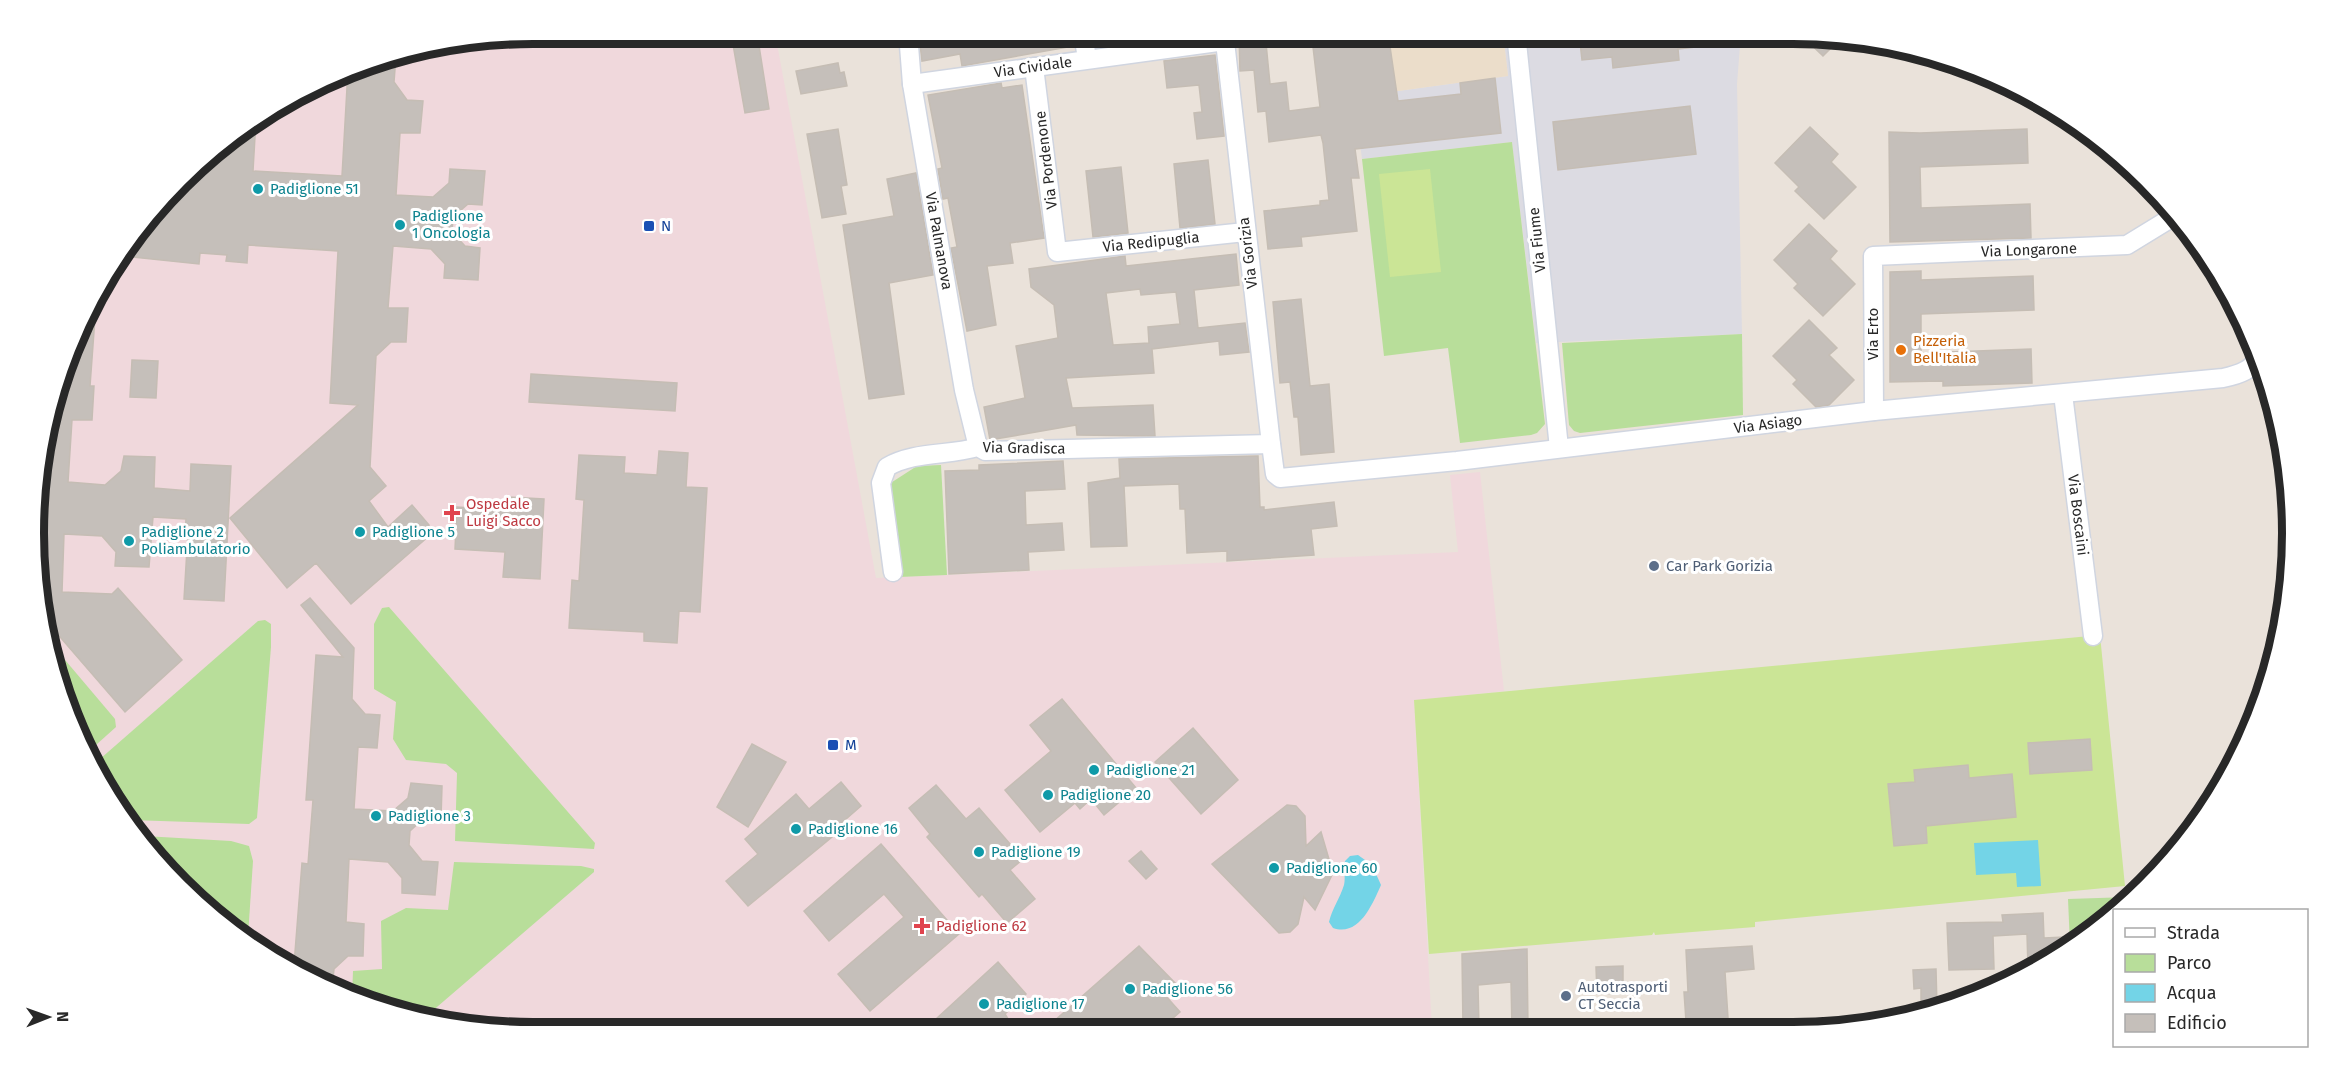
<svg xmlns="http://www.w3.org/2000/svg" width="2326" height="1065" font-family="'Fira Sans',sans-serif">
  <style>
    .industrial { fill: #dcdbe2 }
    .education { fill: #ebddca }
    .medical { fill: #f0d8dc }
    .green { fill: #b8de9a }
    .pitch { fill: #cbe596 }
    .water { fill: #73d4e7 }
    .building { fill: #c5bfba; stroke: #c5bdb4; stroke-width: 1.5; fill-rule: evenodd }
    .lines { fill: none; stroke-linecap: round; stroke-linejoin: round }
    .minor-casing { stroke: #d0d5e0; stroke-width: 21 }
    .minor { stroke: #fff; stroke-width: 18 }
    .culture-dot { fill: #0f9aa8; stroke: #fff; stroke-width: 2 }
    .transit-dot { fill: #1a4fb4; stroke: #fff; stroke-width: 2 }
    .food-dot { fill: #e8710a; stroke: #fff; stroke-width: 2 }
    .health-dot { fill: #e0444e; stroke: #fff; stroke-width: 2 }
    .service-dot { fill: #5c6f8a; stroke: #fff; stroke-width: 2 }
    .labels { text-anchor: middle; stroke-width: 6; stroke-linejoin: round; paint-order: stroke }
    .street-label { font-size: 15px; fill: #282828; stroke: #fff }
    .culture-label { font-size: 15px; fill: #0d838f; stroke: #fff; text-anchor: start }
    .transit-label { font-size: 15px; fill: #164399; stroke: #fff; text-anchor: start }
    .food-label { font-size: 15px; fill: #c56008; stroke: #fff; text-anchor: start }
    .health-label { font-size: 15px; fill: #be3a42; stroke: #fff; text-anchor: start }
    .service-label { font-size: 15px; fill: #4e5e75; stroke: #fff; text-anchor: start }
    .rim { fill: none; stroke: #282828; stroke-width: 8 }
  </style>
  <rect width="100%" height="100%" fill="#eae2da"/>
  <polygon class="industrial" points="1503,33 1741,33 1737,84 1742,334 1536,343 1512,142 1362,159 1354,97 1508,76"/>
  <polygon class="education" points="1346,33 1503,33 1508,76 1354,97"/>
  <polygon class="medical" points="532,33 775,33 876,578 1458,552 1450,475 1480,472 1504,691 1414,701 1432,1029 532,1032 435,1022 342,994 203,908 100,782 60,693 37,598 43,435 100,282 203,157 283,100 372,60"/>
  <g class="green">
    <polygon points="1512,142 1545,424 1537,433 1531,435 1460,443 1448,348 1384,356 1362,159"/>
    <polygon points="1742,334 1743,415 1580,433 1574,431 1569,425 1562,343"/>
    <polygon points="941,465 947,575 899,577 886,486 917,466"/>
    <polygon points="389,607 595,843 594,849 455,841 457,773 446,764 406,760 393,739 396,702 374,689 374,624 382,608"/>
    <polygon points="265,620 271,624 271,647 257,818 249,824 131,820 100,782 92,766 258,621"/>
    <polygon points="60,654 115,719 116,727 87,753 60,693 55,676"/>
    <polygon points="144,836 231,841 249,846 253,861 248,936 203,908"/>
    <polygon points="454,862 581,866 594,869 594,872 423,1019 352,997 353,971 382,969 381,921 406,908 448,910"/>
    <polygon points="2129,897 2098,929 2070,945 2068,899"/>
  </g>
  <g class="pitch">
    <polygon points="1430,169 1441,272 1390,277 1379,174"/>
    <polygon points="2100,635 2125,886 1755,922 1755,927 1655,935 1654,932 1652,935 1429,954 1414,700"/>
  </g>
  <g class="water">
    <polygon points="2038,840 2041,886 2017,887 2016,873 1976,875 1974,843"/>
    <path d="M1358,855L1372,865L1381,885C1372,905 1359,937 1333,928L1329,922C1332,909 1340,898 1344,885C1346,877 1343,869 1345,861L1350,856Z"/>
  </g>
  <g class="building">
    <polygon points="731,33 757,33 769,109 745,113"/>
    <polygon points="931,33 1072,33 1074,46 962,66 960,54 922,61 919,35"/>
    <polygon points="1239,33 1265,33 1270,84 1286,82 1289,111 1320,107 1313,47 1355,42 1354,33 1388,33 1398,101 1461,94 1460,83 1495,78 1501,133 1355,149 1359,178 1351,178 1357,231 1301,237 1302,246 1268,249 1264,211 1320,205 1320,201 1329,200 1323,143 1321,135 1269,142 1266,111 1258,112 1254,70 1240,71"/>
    <polygon points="1579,33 1620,33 1620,38 1665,33 1703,33 1704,46 1678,49 1679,60 1613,68 1612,57 1582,60"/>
    <polygon points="1800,34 1816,35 1841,38 1823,56"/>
    <polygon points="1215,55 1224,136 1197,139 1194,113 1202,112 1199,85 1167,88 1164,61"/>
    <polygon points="396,56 394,82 407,100 423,101 420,133 400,133 396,195 433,197 449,183 450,169 485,171 482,205 468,204 453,217 452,232 465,246 480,248 478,280 444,278 445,264 431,249 393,246 388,308 408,308 406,342 391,342 376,356 370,467 386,486 369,501 388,527 412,505 429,525 429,536 351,604 316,563 287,588 230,518 358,405 330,403 338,251 248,245 247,263 226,261 227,255 200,253 199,264 122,256 203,157 256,119 253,171 342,176 348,70 372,60"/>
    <polygon points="838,63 840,73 844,72 847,86 801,94 796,71"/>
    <polygon points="1001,83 1002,88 1022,85 1044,238 1010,243 1013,263 987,266 996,325 967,331 951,248 957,247 948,198 943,199 938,169 942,168 928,95"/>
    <polygon points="1690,106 1696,154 1558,170 1553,122"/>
    <polygon points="1810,127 1838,154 1831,162 1856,187 1824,219 1795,191 1799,187 1775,163"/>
    <polygon points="838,129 847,185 841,186 846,214 822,218 807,134"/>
    <polygon points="2027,129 2028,163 1920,167 1921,208 2030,204 2031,238 1890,242 1889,132 1920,133"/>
    <polygon points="1208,160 1215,224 1180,228 1174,164"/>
    <polygon points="1121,167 1128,233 1093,237 1086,171"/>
    <polygon points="916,173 933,275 889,283 904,394 869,399 843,225 894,216 887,179"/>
    <polygon points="1809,224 1837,251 1830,259 1855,284 1823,316 1794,288 1798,284 1774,260"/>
    <path d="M1236,254L1239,285L1194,290L1198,328L1245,323L1249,352L1220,355L1219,341L1152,349L1154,373L1066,378L1072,408L1153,405L1155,436L1077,435L1076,425L990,440L984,407L1025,398L1016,346L1058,338L1054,305L1031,287L1029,269L1125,256L1126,266ZM1140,289L1141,295L1176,292L1180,324L1148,327L1149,343L1113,345L1106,293Z"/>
    <polygon points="1921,271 1921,280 2033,276 2034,310 1921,314 1921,353 2031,349 2032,383 1943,386 1943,381 1890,382 1890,272"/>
    <polygon points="1301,299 1310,386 1329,384 1334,452 1301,455 1298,417 1294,417 1290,382 1280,383 1273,302"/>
    <polygon points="92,303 96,304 90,386 94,386 92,420 72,420 68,482 105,485 121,471 124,456 155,457 154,488 190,491 191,464 231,466 224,601 184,599 188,532 185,532 186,519 153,517 149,567 115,566 116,552 102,536 64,534 62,592 112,594 118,588 182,660 125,712 41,615 37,598 43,435"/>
    <polygon points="1809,320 1837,348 1829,355 1854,380 1829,405 1816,407 1793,384 1797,380 1773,356"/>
    <polygon points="132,360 158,361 156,398 130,397"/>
    <polygon points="531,374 677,383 675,411 529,402"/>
    <polygon points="659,451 688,453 686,487 707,488 700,612 679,611 677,643 644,641 644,632 569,628 572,580 579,581 584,500 576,499 579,455 625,457 624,473 657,475"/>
    <polygon points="1258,456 1260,507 1264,507 1264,510 1334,502 1337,526 1311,529 1314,555 1227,561 1227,551 1187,553 1185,509 1180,509 1179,484 1124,486 1127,546 1091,547 1088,483 1120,478 1119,459"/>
    <polygon points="1063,461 1065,489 1025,491 1026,525 1062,523 1064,550 1028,552 1029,570 949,574 945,471 979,470 979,465"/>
    <polygon points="508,497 544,499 540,579 503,577 505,552 455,549 457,507 507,510"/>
    <polygon points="310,598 354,648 352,699 365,714 380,715 377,748 358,747 354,809 393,811 408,798 411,783 442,786 441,818 424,818 410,831 409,845 422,861 438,862 435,895 402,893 402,878 388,862 349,859 346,922 364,924 363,956 348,956 334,969 332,988 294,965 302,863 308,864 313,800 306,800 316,655 343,657 301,605"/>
    <polygon points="1062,699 1136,788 1104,815 1091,799 1080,809 1075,803 1040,832 1005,790 1051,751 1030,725"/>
    <polygon points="1193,728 1238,780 1201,814 1155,762"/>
    <polygon points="2090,739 2092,770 2030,774 2028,743"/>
    <polygon points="752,744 786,762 748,827 717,807"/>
    <polygon points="1968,765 1969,778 2012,774 2016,817 1926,826 1927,843 1894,846 1888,784 1915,782 1914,770"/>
    <polygon points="841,782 861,806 830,833 832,837 748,906 726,881 758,854 745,839 796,794 809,809"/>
    <polygon points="936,785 966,819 979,808 1023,859 1010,870 1035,899 1007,923 982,894 979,897 927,837 930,834 909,808"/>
    <polygon points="1287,805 1296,806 1305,816 1306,846 1321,832 1333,873 1315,910 1304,897 1298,924 1290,932 1279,933 1212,864"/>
    <polygon points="881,844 959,934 870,1011 838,974 904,917 884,894 829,941 804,911"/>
    <polygon points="1141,851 1157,869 1146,879 1129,861"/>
    <polygon points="2043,913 2044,938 2085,936 2028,969 2027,934 1993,936 1994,969 1949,970 1947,923 2003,922 2002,915"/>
    <polygon points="1139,946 1176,984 1164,994 1180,1012 1159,1030 1044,1030"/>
    <polygon points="1752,946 1754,969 1725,972 1728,1018 1686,1021 1684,992 1688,992 1686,950"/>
    <polygon points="1527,949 1528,1029 1512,1029 1511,982 1478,985 1479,1029 1463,1029 1462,954"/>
    <polygon points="998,962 1026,994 1005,1014 1015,1030 923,1031"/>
    <polygon points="1623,966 1623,993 1597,994 1596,967"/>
    <polygon points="1936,969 1937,1007 1921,1011 1921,988 1914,989 1913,970"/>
  </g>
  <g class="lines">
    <g class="minor-casing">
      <g id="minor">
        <polyline points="908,33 912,84 964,390 978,447"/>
        <polyline points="1083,33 1087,59"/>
        <path d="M1224,33L1271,444L1275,474L1280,478L1457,461L1874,411L2223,378C2237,375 2256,370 2259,353"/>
        <polyline points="1516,33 1559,448"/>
        <polyline points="1034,67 1057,252 1245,232"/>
        <polyline points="912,84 1225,41"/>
        <polyline points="2199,243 2221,278"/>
        <polyline points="2063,394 2093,636"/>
        <polyline points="1874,411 1873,256 2127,245 2176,215"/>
        <path d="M893,572L881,483L887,467C915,451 948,456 978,447L985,451L1271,444"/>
        <polyline points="1834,1028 1865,1026"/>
      </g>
    </g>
    <use href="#minor" class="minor"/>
  </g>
  <g class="culture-dot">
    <circle cx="258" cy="189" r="6"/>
    <circle cx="400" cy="225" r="6"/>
    <circle cx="360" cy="532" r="6"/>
    <circle cx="129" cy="541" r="6"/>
    <circle cx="1094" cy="770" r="6"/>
    <circle cx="1048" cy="795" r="6"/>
    <circle cx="376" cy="816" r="6"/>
    <circle cx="796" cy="829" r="6"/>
    <circle cx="979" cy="852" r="6"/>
    <circle cx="1274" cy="868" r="6"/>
    <circle cx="1130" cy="989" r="6"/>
    <circle cx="984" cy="1004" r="6"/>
  </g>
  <g class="transit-dot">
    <rect x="643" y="220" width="12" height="12" rx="3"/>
    <rect x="827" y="739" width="12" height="12" rx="3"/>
  </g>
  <circle class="food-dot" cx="1901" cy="350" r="6"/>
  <g class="health-dot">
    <path d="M449 504h6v6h6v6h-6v6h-6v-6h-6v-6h6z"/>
    <path d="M919 917h6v6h6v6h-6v6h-6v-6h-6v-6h6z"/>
  </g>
  <g class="service-dot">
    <circle cx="1654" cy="566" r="6"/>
    <circle cx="1566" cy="996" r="6"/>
  </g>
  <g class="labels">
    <g class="street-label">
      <text transform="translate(1033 67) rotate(-8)" y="5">Via Cividale</text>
      <text transform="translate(1046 160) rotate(-97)" y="5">Via Pordenone</text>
      <text transform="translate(1537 240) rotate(-96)" y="5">Via Fiume</text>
      <text transform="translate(939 241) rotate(80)" y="5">Via Palmanova</text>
      <text transform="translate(1151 242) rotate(-6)" y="5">Via Redipuglia</text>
      <text transform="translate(2029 250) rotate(-2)" y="5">Via Longarone</text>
      <text transform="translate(1248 253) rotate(-97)" y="5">Via Gorizia</text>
      <text transform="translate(1873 334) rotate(-90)" y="5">Via Erto</text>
      <text transform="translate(1768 424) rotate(-7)" y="5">Via Asiago</text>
      <text transform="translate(1024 448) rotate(1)" y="5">Via Gradisca</text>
      <text transform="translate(2078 515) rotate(83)" y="5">Via Boscaini</text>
    </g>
    <g class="culture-label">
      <text x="270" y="194">Padiglione 51</text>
      <text x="412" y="221">Padiglione<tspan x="412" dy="17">1 Oncologia</tspan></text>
      <text x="141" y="537">Padiglione 2<tspan x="141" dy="17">Poliambulatorio</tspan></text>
      <text x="372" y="537">Padiglione 5</text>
      <text x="1106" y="775">Padiglione 21</text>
      <text x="1060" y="800">Padiglione 20</text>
      <text x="388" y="821">Padiglione 3</text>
      <text x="808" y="834">Padiglione 16</text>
      <text x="991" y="857">Padiglione 19</text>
      <text x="1286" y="873">Padiglione 60</text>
      <text x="1142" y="994">Padiglione 56</text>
      <text x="996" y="1009">Padiglione 17</text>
    </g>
    <g class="transit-label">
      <text x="661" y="231">N</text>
      <text x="845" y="750">M</text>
    </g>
    <g class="food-label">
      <text x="1913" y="346">Pizzeria<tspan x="1913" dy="17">Bell'Italia</tspan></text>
    </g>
    <g class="health-label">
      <text x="466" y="509">Ospedale<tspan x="466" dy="17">Luigi Sacco</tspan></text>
      <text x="936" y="931">Padiglione 62</text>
    </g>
    <g class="service-label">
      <text x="1666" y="571">Car Park Gorizia</text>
      <text x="1578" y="992">Autotrasporti<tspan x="1578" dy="17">CT Seccia</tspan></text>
    </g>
  </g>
  <path d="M0 0H2326V1065H0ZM533 44H1793A489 489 0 0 1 2282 533V533A489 489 0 0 1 1793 1022H533A489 489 0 0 1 44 533V533A489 489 0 0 1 533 44Z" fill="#fff" fill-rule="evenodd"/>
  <path class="rim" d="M533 44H1793A489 489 0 0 1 2282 533V533A489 489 0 0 1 1793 1022H533A489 489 0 0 1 44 533V533A489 489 0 0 1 533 44Z"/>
  <rect x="2113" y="909" width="195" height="138" fill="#ffffff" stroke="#a9a9a9" stroke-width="1.5"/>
  <rect x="2125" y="928" width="30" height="9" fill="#ffffff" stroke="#a9a9a9" stroke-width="1.5"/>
  <text x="2167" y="939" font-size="18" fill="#282828">Strada</text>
  <rect x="2125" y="954" width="30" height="18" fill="#b8de9a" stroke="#a9a9a9" stroke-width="1.5"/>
  <text x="2167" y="969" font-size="18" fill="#282828">Parco</text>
  <rect x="2125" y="984" width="30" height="18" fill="#73d4e7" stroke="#a9a9a9" stroke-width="1.5"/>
  <text x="2167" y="999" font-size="18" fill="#282828">Acqua</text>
  <rect x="2125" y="1014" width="30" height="18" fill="#c5bfba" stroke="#a9a9a9" stroke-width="1.5"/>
  <text x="2167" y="1029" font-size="18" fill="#282828">Edificio</text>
  <g transform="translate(48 1017) rotate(89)" stroke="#ffffff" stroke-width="4.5" paint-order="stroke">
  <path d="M0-4.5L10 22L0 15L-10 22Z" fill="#282828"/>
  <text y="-9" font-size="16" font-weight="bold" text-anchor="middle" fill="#282828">N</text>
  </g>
</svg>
